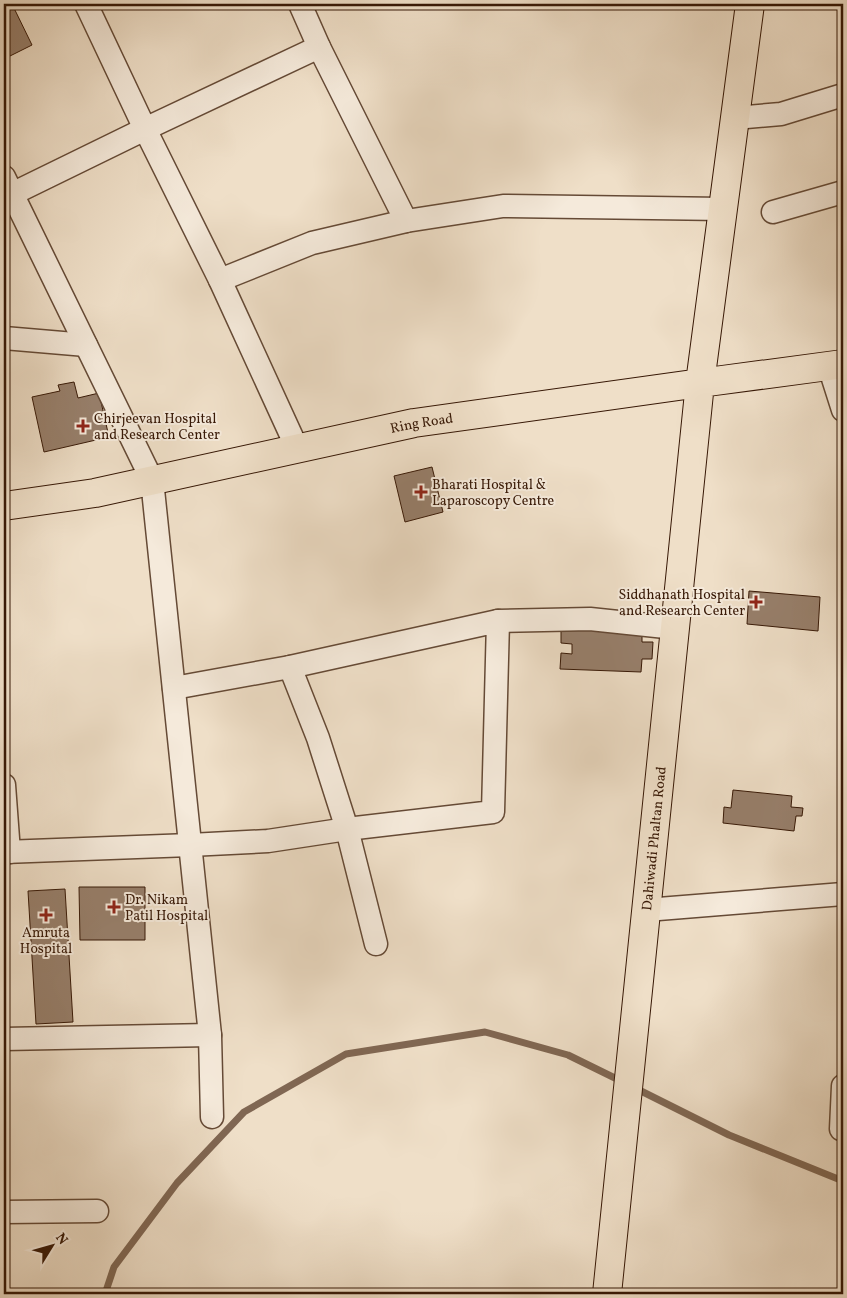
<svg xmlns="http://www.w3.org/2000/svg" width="847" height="1298" font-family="Vollkorn,serif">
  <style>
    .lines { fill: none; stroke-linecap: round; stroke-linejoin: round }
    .stream { stroke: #806753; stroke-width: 7 }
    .building { fill: #977f6b; stroke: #371806 }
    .minor-casing { stroke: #654a36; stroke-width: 25 }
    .major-casing { stroke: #371806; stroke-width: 30 }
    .highway-casing { stroke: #371806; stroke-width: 30 }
    .minor { stroke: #f5eadb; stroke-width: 22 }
    .major { stroke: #efdfc8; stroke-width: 28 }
    .highway { stroke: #efdfc8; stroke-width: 28 }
    .poi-dot { fill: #8f2418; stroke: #f5eadb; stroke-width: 2 }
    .labels { text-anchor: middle; stroke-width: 4; stroke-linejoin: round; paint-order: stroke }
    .poi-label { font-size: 14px; fill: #371806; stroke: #f5eadb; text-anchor: start }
    .street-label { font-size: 14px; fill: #371806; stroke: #f5eadb }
  </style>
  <rect width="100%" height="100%" fill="#efdfc8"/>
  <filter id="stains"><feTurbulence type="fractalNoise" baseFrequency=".004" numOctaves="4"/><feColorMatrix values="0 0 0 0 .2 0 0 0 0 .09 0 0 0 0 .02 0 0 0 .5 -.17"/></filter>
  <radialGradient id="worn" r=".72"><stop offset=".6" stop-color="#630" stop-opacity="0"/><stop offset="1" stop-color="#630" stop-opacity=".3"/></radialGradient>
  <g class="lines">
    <g class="stream">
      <polyline points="635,1088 729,1135 843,1181"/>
      <polyline points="105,1294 114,1267 177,1183 244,1112 346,1054 485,1032 568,1055 623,1082"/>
    </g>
  </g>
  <g class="building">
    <polygon points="4,4 12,4 32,45 8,57 4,48"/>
    <polygon points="74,382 78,398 99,393 109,437 44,452 32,397 60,391 58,385"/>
    <polygon points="432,467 443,512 405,522 394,476"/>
    <polygon points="749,591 820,597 818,631 747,624"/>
    <polygon points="561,626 642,629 642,642 653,642 652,659 642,659 641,672 560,669 561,653 572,654 572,644 561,643"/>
    <polygon points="733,790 792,796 791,807 803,808 802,816 796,816 794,831 723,823 724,807 731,808"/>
    <polygon points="79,887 145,887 145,940 80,940"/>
    <polygon points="65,889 73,1022 36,1024 28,891"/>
  </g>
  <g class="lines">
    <g class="minor-casing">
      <g id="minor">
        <polyline points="86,4 145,129 220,280 297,448"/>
        <polyline points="300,4 319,47 406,221"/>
        <polyline points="735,118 781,114 843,95"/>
        <polyline points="4,177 152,480 210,1035 212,1117"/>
        <polyline points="12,194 145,129 319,47"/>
        <polyline points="773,212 843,192"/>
        <polyline points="220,280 312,243 406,221 503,206 723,209"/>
        <polyline points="4,338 86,345"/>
        <polyline points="829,366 843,410"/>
        <polyline points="498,621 590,619 675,628"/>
        <polyline points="290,667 318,738 347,829 376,944"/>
        <polyline points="4,785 9,852"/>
        <polyline points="4,852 190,845 268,841 347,829 493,812 498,621 290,667 174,688"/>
        <polyline points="646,910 843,894"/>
        <polyline points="4,1039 210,1035"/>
        <polyline points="841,1129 843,1086"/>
        <polyline points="4,1212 97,1211"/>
      </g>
    </g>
    <g class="major-casing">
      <g id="major">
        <path id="s1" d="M4,506L95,493L414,423L700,383L750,4"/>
      </g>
    </g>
    <g class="highway-casing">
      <g id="highway">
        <path id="s2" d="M607,1294L700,383L843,364"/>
      </g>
    </g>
    <use href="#minor" class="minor"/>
    <use href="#major" class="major"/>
    <use href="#highway" class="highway"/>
  </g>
  <g class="poi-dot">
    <path d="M80.5 418.5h5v5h5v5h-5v5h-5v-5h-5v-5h5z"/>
    <path d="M418.5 484.5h5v5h5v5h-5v5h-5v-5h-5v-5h5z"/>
    <path d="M753.5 594.5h5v5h5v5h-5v5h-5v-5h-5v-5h5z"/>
    <path d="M111.5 899.5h5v5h5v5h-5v5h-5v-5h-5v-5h5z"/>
    <path d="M43.5 907.5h5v5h5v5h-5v5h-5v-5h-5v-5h5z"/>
  </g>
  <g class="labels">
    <g class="poi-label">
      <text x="94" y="423">Chirjeevan Hospital<tspan x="94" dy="16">and Research Center</tspan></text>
      <text x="432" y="489">Bharati Hospital &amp;<tspan x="432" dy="16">Laparoscopy Centre</tspan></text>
      <text x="745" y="599" text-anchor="end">Siddhanath Hospital<tspan x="745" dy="16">and Research Center</tspan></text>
      <text x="125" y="904">Dr. Nikam<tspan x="125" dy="16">Patil Hospital</tspan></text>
      <text x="46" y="937" text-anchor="middle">Amruta<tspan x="46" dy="16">Hospital</tspan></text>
    </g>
    <g class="street-label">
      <text dy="5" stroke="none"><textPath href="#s1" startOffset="426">Ring Road</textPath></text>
      <text dy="5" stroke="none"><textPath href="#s2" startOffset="458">Dahiwadi Phaltan Road</textPath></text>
    </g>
  </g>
  <rect width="847" height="1298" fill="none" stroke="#efdfc8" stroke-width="20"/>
  <rect x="5" y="5" width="837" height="1288" fill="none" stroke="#371806" stroke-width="2.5"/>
  <rect x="10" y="10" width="827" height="1278" fill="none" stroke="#371806"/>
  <g transform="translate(52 1246) rotate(53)" stroke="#f5eadb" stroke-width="4" paint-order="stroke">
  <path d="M0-4L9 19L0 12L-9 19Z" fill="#371806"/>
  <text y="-8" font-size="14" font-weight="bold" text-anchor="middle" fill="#371806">N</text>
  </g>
  <rect width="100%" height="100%" filter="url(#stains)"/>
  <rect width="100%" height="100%" fill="url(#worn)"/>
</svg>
